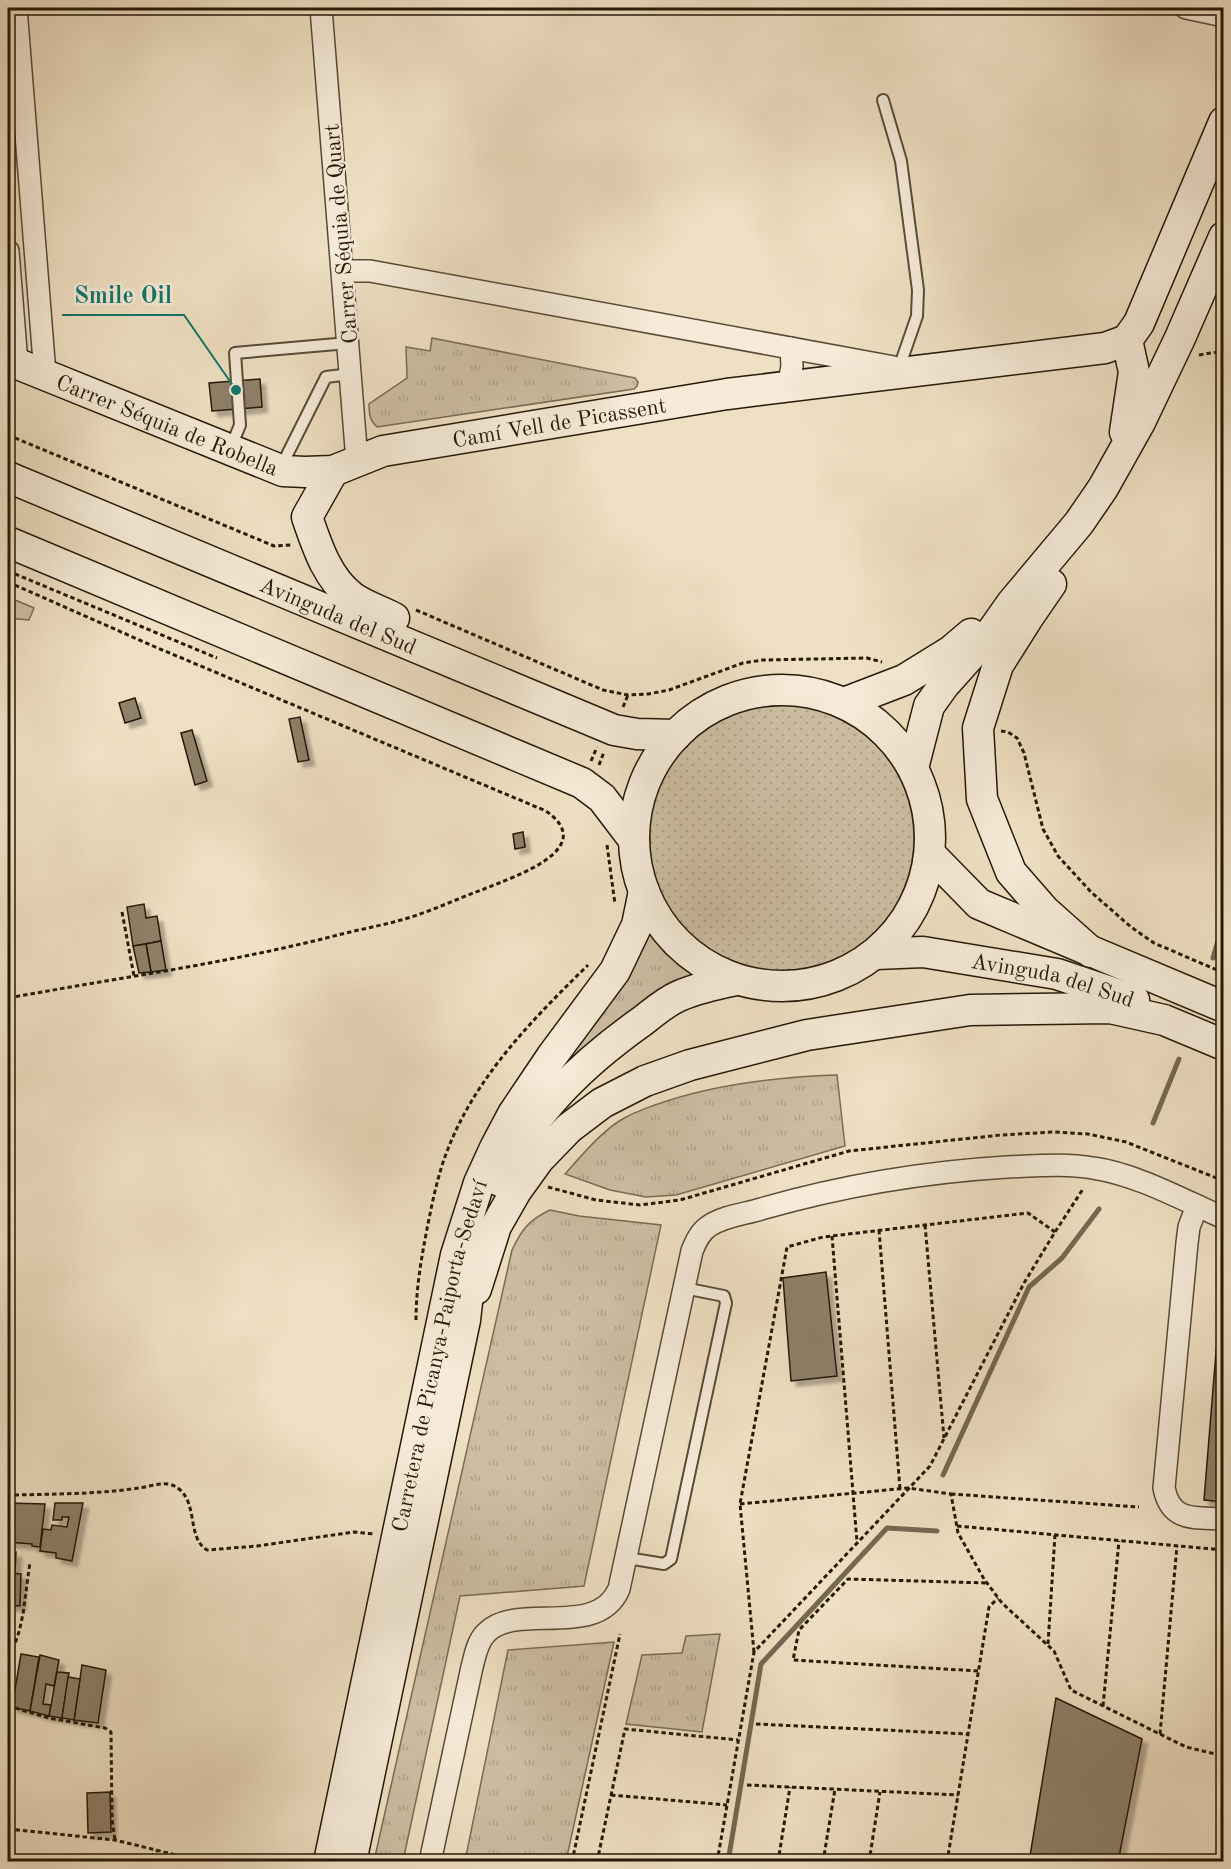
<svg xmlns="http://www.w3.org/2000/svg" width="1231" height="1869" font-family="'Old Standard TT',serif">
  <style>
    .grass { fill: url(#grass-tufts); stroke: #796c55; stroke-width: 1.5 }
    .garden { fill: url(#garden-dots); stroke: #796c55; stroke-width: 1.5 }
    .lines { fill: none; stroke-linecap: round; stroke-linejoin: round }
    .stream { stroke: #756851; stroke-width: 5 }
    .building { fill: #8e8069; stroke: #251907; stroke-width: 1.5; filter: url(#shadow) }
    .lane-casing { stroke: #584b36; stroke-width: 14 }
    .street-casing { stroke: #584b36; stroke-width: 24 }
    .secondary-casing { stroke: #251907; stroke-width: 33 }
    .path { stroke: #251907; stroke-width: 3; stroke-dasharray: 4.5 3; stroke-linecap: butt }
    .lane { stroke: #f5ebd8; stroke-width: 10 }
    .street { stroke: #f5ebd8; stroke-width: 21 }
    .secondary { stroke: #f5ebd8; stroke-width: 30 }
    .labels { text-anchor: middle; stroke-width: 5; stroke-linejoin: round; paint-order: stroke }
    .street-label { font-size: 22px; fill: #251907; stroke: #f5ebd8 }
    .leader { fill: none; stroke: #0f766e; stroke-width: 2 }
    .callout-dot { fill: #0f766e; stroke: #f5ebd8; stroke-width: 2 }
    .callout-label { font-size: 24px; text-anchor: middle; font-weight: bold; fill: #0f766e; stroke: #f5ebd8; stroke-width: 5; stroke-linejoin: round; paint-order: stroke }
  </style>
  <defs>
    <pattern id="grass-tufts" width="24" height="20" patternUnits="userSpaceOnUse" patternTransform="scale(1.5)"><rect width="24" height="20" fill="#cdbea3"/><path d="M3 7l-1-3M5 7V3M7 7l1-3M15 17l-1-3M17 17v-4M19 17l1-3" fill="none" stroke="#b0a38b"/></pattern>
    <pattern id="garden-dots" width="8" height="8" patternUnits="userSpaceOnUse" patternTransform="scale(1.5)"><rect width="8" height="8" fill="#cdbea3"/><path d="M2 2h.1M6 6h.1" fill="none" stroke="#b0a38b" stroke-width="1.8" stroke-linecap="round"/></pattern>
    <filter id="shadow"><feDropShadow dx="5.5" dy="5.5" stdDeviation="1.5" flood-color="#0004"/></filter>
  </defs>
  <rect width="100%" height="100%" fill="#efe0c3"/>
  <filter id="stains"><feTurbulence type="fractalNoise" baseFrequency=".00333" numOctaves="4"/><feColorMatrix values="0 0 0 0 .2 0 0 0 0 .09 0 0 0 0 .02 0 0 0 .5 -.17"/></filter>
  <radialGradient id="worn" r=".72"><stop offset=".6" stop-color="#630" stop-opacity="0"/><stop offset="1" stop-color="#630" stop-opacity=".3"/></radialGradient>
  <g class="grass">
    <path d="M432,338L635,378L638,382L637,386L634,389L377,427C370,421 369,414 369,404L407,378L406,347L430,351Z"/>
    <polygon points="8,597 34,608 29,620 8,618"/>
    <polygon points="650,933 665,953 694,976 520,1123"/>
    <path d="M837,1075L845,1146L676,1195L646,1197L610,1190L565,1174C581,1156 601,1132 621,1120C632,1113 644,1109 655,1105C713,1084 776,1077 837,1075Z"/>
    <path d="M550,1210L579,1216L661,1225L584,1586L460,1596L403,1861H374L512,1250C522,1229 529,1220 550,1210Z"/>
    <polygon points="720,1634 702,1732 626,1724 642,1655 682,1653 686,1636"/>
    <polygon points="614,1642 566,1861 465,1861 508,1650"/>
  </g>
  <circle class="garden" cx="780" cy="838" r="134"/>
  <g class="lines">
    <g class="stream">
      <polyline points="1213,958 1224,920"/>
      <polyline points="1153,1123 1179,1059"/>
      <polyline points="943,1475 1029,1287 1062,1258 1099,1209"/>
      <polyline points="728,1862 761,1664 887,1528 937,1531"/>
    </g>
  </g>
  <g class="building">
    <polygon points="260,379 262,407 212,411 209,383"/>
    <polygon points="135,698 141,718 125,723 119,703"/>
    <polygon points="300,717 309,760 298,762 289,719"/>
    <polygon points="192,730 207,781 195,785 181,733"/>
    <polygon points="523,832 525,847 515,849 513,834"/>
    <polygon points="144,904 146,918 157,916 161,941 133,946 127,907"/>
    <polygon points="161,941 166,970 151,972 146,944"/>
    <polygon points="146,944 151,972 139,973 133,946"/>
    <polygon points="1223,1266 1224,1266 1224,1502 1204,1500"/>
    <polygon points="826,1272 837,1376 791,1381 783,1278"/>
    <polygon points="8,1503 45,1504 40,1547 32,1546 32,1544 8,1542"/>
    <polygon points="55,1503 83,1503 72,1561 56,1558 56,1553 40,1551 43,1529 51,1530 52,1525 67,1527 69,1517 62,1517 62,1520 53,1520"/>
    <polygon points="8,1552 16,1552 15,1574 8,1573"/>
    <polygon points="11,1573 21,1574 20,1606 8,1605"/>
    <polygon points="21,1654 39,1657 30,1711 12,1707"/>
    <polygon points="40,1655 59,1660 54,1686 46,1684 43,1704 51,1705 49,1716 30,1711"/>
    <polygon points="82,1665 106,1670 98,1723 74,1720"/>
    <polygon points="57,1672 69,1673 62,1718 49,1716"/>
    <polygon points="68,1677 80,1679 74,1720 62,1718"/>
    <polygon points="1056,1698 1142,1739 1118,1862 1029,1862"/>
    <polygon points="110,1792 111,1832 88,1833 87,1793"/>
  </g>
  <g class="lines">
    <g class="lane-casing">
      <g id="lane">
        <polyline points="883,100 901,161 918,290 917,316 899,368"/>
        <polyline points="231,447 240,425 235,353 348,343"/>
        <polyline points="281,467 326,377 351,374"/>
        <polyline points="627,1558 664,1564 671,1559 726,1303 724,1296 684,1288"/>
      </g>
    </g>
    <g class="street-casing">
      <g id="street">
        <polyline points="16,8 45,374"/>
        <polyline points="321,8 357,461"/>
        <polyline points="1186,8 1224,16"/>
        <polyline points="8,251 17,363"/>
        <polyline points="343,271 370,271 894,367"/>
        <polyline points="788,387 792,366 791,348"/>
        <path d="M1197,1206L1189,1227L1187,1243L1164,1488C1171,1523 1195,1517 1224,1519"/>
        <path d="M430,1862L472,1667C475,1656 477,1642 486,1633C516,1601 597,1640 619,1589L692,1251C696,1241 700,1232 709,1226C724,1216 745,1214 761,1209C841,1186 924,1172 1007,1167C1035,1166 1064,1163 1093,1168C1136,1174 1183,1200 1224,1218"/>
      </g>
    </g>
    <g class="secondary-casing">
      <g id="secondary">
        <polyline points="1127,340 1139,323 1224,122"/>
        <path id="s1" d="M8,360L283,471L305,472L333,471L383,451L727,394L1105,348L1127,340"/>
        <polyline points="1125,432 1134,372 1127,340"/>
        <path d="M333,471L307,517C317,546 327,578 352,597C364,606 381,611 394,618"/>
        <path id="s2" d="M8,477L614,730L637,734L676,735"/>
        <polyline points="8,542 582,783 602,798 634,840"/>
        <polyline points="1051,584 1029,616 998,665 978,728 982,799 1011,872 1045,911 1091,952"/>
        <circle cx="782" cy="838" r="148"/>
        <polyline points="844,703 904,680 951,651 971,634"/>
        <polyline points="913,768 929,706 944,685 993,630 1012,603 1079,523 1103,488 1140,422 1180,338 1224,237"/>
        <polyline points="930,854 979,904 1224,1007"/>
        <path id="s3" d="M876,954L923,952L1057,974L1134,1000"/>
        <path d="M500,1181C530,1113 582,1064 641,1022C653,1013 665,1002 679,996C697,988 716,984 736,980"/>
        <polyline points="476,1289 496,1226 516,1191 539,1159 569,1128 602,1103 645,1081 690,1065 807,1035 970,1010 1110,1008 1164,1020 1224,1045"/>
        <path id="s4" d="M329,1862L456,1255L479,1183L495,1148L513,1114L552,1056L615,971L637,925L644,891"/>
        <polyline points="351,1862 465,1320 470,1276 473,1264"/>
      </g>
    </g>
    <g class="path">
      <polyline points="1199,355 1224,351"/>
      <polyline points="8,435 274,546 291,545"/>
      <polyline points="8,571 217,658"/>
      <path d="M8,582L153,646L546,811C600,849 513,877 484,889C459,898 434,910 408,918C385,925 361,929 338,935C229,963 118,978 8,998"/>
      <polyline points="416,610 603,690 628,695 648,694 669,690 743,663 763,660 867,658 882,662"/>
      <polyline points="623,707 628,695"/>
      <polyline points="1001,731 1008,732 1017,738 1024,753 1043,829 1058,856 1091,892 1131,927 1154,943 1224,973"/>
      <polyline points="591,761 597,747"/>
      <polyline points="599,765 604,752"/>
      <polyline points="607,845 615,904"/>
      <polyline points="122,912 134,976"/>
      <polyline points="548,1187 596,1200 640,1205 680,1200 849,1151 1001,1135 1054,1132 1088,1134 1126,1142 1224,1181"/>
      <polyline points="925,1225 944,1438"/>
      <polyline points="879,1230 900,1489"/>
      <polyline points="832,1236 857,1542"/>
      <path d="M416,1320C416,1289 421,1260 427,1229C432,1204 437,1178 446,1154C474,1078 532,1020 588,965"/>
      <path d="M8,1491L15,1495C57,1494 98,1494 139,1488C153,1486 167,1479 179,1489C198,1504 187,1538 207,1550L257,1546L354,1532L374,1534"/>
      <polyline points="951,1494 1139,1507"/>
      <polyline points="740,1504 908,1488 951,1494 958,1533 984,1579 1002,1603 1054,1651 1071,1690 1186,1747 1224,1756"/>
      <polyline points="957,1526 1224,1550"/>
      <polyline points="1048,1644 1055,1535"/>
      <polyline points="754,1652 740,1504 787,1247 823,1237 1028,1213 1055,1232"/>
      <polyline points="978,1671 793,1660 799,1630 848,1579 987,1583"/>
      <polyline points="8,1679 11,1655 19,1632 23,1614 30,1562"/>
      <polyline points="8,1706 49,1718 105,1728 111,1732 112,1819 115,1840"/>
      <polyline points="1103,1706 1119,1541"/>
      <polyline points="756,1724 968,1734"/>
      <polyline points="1160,1734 1177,1546"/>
      <polyline points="1220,1756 1224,1722"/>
      <polyline points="747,1785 958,1795"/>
      <polyline points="611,1795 727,1805"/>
      <polyline points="8,1829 115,1840 205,1862"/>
      <polyline points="145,1862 157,1851"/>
      <polyline points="572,1862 620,1634"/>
      <polyline points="597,1862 625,1729 738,1740"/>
      <polyline points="717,1862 754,1652 930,1466 1024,1283 1055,1232 1083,1189"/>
      <polyline points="778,1862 790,1787"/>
      <polyline points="823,1862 835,1789"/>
      <polyline points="869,1862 880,1792"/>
      <polyline points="947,1862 989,1607 998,1598"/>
    </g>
    <use href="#lane" class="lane"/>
    <use href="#street" class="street"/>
    <use href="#secondary" class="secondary"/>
  </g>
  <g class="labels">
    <g class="street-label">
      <text transform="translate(340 234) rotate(-95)" y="8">Carrer Séquia de Quart</text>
      <text dy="8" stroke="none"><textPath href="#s1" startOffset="579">Camí Vell de Picassent</textPath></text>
      <text dy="8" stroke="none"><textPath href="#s1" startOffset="172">Carrer Séquia de Robella</textPath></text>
      <text dy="8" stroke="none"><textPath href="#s2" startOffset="358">Avinguda del Sud</textPath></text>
      <text dy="8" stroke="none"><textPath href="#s3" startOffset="180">Avinguda del Sud</textPath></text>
      <text dy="8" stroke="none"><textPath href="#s4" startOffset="518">Carretera de Picanya-Paiporta-Sedaví</textPath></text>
    </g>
  </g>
  <path class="leader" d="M236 390L184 315H62"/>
  <circle class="callout-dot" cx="236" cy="390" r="6"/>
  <g class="callout-label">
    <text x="123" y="303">Smile Oil</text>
  </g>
  <rect width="1231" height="1869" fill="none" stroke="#efe0c3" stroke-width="30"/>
  <rect x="9" y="9" width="1213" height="1851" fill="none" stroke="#251907" stroke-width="3"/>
  <rect x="15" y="15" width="1201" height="1839" fill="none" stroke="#251907" stroke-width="1.5"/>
  <rect width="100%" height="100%" filter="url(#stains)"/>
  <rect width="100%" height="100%" fill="url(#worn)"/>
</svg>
